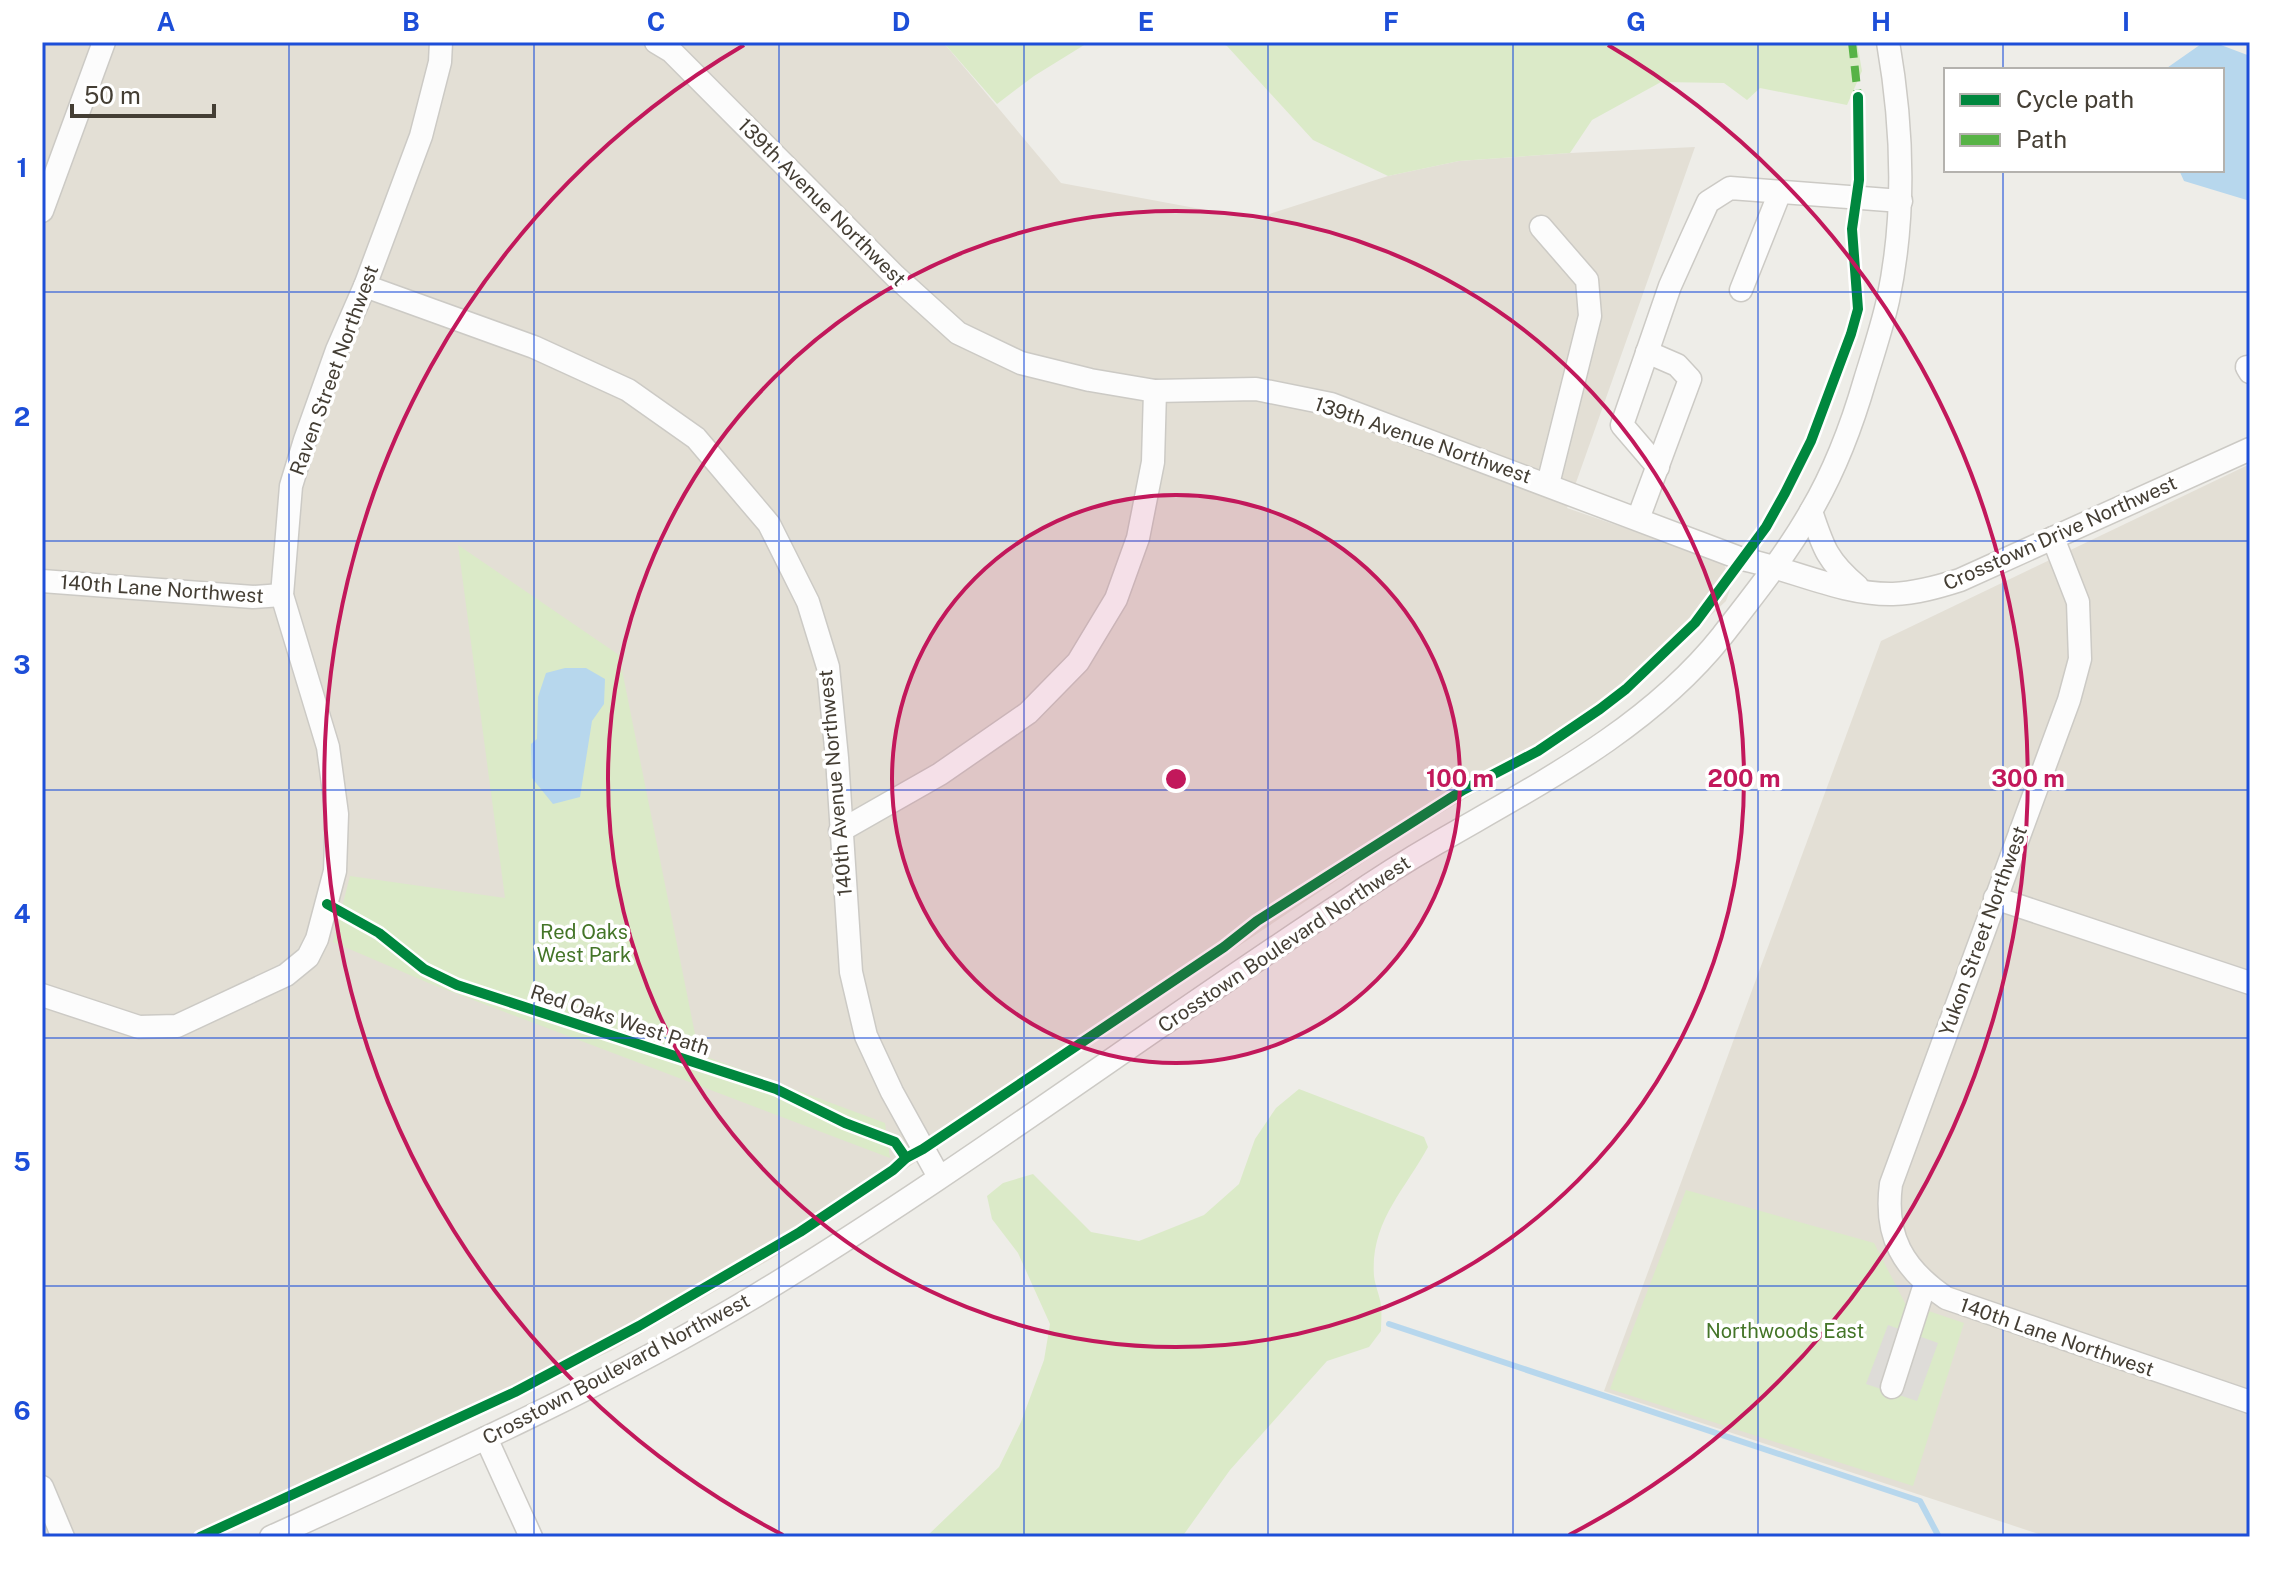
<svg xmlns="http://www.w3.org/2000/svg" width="2292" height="1579" font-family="'Public Sans',sans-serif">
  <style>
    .residential { fill: #e3dfd5 }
    .green { fill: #dbeac8 }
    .parking { fill: #dedcd8 }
    .water { fill: #b7d7ed }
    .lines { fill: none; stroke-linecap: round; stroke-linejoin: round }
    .stream { stroke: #b7d7ed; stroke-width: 6 }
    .minor-casing { stroke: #cccac5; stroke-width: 25 }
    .minor { stroke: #fcfcfc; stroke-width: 22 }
    .quiet { stroke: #57b346; stroke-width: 8; stroke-dasharray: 16 8; stroke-linecap: butt }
    .cycleway-casing { stroke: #fff; stroke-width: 15 }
    .cycleway { stroke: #00873e; stroke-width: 10 }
    .grid { fill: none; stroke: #1d4ed8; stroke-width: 2; stroke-opacity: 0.55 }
    .ring { fill: none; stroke: #c2185b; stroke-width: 4 }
    .labels { text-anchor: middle; stroke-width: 7; stroke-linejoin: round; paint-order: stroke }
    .street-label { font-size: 20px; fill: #443e34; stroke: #fff }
    .park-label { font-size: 20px; fill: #447528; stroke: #fff }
    .centre { fill: #c2185b; stroke: #fff; stroke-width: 4 }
    .ring-label { font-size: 24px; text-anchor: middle; font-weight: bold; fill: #c2185b; stroke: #fff; stroke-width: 7; stroke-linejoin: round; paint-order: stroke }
    .neatline { fill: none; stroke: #1d4ed8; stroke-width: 3 }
    .grid-label { font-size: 26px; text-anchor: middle; font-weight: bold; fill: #1d4ed8 }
  </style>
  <rect width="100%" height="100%" fill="#eeede8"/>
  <g class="residential">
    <polygon points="42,42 943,42 1061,183 1254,219 1388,176 1459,161 1570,153 1695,147 1567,508 1723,562 1732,584 1726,601 1639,683 1588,724 1400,838 771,1259 611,1351 206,1537 42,1537"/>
    <polygon points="2250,464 2250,1537 2048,1537 1604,1391 1881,641"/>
  </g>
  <g class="green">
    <polygon points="943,42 1089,42 1034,76 997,104"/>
    <polygon points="1219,42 1857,42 1862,71 1847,105 1760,88 1747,100 1724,83 1661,82 1592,120 1570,153 1459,161 1388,176 1313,140 1227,46"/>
    <polygon points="458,545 619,655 699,1054 885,1123 890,1158 431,984 333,942 350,876 505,898"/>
    <path d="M1299,1089L1424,1137L1428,1147C1405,1190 1370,1222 1374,1276C1375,1286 1380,1296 1381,1306C1382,1314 1381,1323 1381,1331L1369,1347L1327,1361L1230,1470L1182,1537H926L999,1467L1021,1422L1044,1360L1050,1324L1018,1253L992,1219L987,1196L1003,1183L1033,1174L1091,1232L1139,1241L1204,1215L1239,1184L1255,1139L1276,1108Z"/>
    <polygon points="1686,1190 1874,1243 1905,1303 1964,1323 1913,1486 1610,1389"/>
  </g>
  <polygon class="parking" points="1888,1325 1938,1343 1917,1401 1866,1384"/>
  <g class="water">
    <polygon points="2204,42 2213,42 2250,56 2250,201 2184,181 2179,170 2222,170 2222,70 2164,70"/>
    <polygon points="565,668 586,668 605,679 604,704 592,721 580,797 553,804 532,778 531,744 537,739 538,697 546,673"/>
  </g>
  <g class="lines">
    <polyline class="stream" points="1389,1324 1920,1501 1939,1537"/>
    <g class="minor-casing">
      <g id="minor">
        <path d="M656,42L671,51L895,276L958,333L1021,363L1090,380L1155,391L1256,389L1331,404L1742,559C1792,569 1842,595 1893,594C1917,593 1938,587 1960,580L2250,449"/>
        <polyline points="42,211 104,42"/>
        <polyline points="1541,227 1587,280 1590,316 1548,484"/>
        <polyline points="365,286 534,347 628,390 696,438 769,524 808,602 828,667 837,758 851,972 866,1036 892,1092 939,1177"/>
        <polyline points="1741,290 1780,192"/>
        <polyline points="2247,367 2250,372"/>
        <polyline points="1658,467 1622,425 1670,286 1692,237 1708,202 1730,188 1901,201"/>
        <path d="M1811,511C1823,547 1827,561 1857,586"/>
        <polyline points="1638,519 1690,379 1677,365 1647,352"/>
        <path d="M2053,538L2078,602L2080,659L2069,700L1891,1184C1884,1236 1903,1269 1946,1298L2250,1402"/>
        <polyline points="42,581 253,597 282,595"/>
        <polyline points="840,831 940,774 1028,713 1078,662 1116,599 1138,538 1153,462 1155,391"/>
        <polyline points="1995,898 2250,983"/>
        <polyline points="42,995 139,1027 177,1026 286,975 308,957 317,939 335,871 337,814 328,747 282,595 291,486 305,440 337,350 365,286 421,136 440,62 441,42"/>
        <polyline points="1892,1387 1925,1284"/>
        <polyline points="486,1438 531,1537"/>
        <polyline points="42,1487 63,1537"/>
        <path d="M271,1537C436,1462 602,1388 757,1295C960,1172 1149,1029 1347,900C1376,880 1406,861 1437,843C1537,785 1648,729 1722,636C1753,596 1786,555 1811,511C1835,470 1852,425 1865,380C1873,354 1882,327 1888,300C1906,215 1903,128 1888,42"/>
      </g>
    </g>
    <use href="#minor" class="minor"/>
    <polyline class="quiet" points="1852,42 1858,97"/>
    <g class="cycleway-casing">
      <g id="cycleway">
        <polyline points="327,904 379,933 424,969 457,985 776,1089 845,1123 895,1142 906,1158"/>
        <polyline points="200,1537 515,1392 639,1326 800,1232 893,1170 906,1158 923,1149 1224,947 1257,921 1463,790 1538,751 1600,709 1626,689 1695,623 1766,527 1785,493 1811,441 1851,334 1858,309 1852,229 1859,180 1858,97"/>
      </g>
    </g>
    <use href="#cycleway" class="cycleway"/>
  </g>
  <path class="grid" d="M289,42V1537M534,42V1537M779,42V1537M1024,42V1537M1268,42V1537M1513,42V1537M1758,42V1537M2003,42V70M2003,170V1537M42,292H2250M42,541H2250M42,790H2250M42,1038H2250M42,1286H2250"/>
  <circle cx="1176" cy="779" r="284" fill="#c2185b" fill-opacity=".12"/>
  <g class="ring">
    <circle cx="1176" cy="779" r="284"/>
    <circle cx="1176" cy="779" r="568"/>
    <path d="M783 1535A852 852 0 0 1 744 45M1608 45A852 852 0 0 1 1569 1535"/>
  </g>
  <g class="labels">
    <g class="street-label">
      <text transform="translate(822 202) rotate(45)" y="7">139th Avenue Northwest</text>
      <text transform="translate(334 370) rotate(-70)" y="7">Raven Street Northwest</text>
      <text transform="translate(1423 440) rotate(19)" y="7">139th Avenue Northwest</text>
      <text transform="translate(2060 533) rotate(-24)" y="7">Crosstown Drive Northwest</text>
      <text transform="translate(162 589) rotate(4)" y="7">140th Lane Northwest</text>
      <text transform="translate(835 783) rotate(-95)" y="7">140th Avenue Northwest</text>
      <text transform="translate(1983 931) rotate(-70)" y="7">Yukon Street Northwest</text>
      <text transform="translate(1284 944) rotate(-34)" y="7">Crosstown Boulevard Northwest</text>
      <text transform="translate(620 1020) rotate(18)" y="7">Red Oaks West Path</text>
      <text transform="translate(2057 1337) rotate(19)" y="7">140th Lane Northwest</text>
      <text transform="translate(616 1369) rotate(-28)" y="7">Crosstown Boulevard Northwest</text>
    </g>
    <g class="park-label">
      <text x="584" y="939">Red Oaks<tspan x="584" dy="23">West Park</tspan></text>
      <text x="1785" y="1338">Northwoods East</text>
    </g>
  </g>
  <circle cx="1176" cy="779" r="12" class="centre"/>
  <g class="ring-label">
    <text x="1460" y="787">100 m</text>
    <text x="1744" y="787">200 m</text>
    <text x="2028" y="787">300 m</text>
  </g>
  <rect width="2292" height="1579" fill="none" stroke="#ffffff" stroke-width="88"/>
  <rect x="1944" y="68" width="280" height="104" fill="#ffffff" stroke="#b4b2ae" stroke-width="2"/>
  <rect x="1960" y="94" width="40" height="12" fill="#00873e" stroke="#b4b2ae" stroke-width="2"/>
  <text x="2016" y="108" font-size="24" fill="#443e34">Cycle path</text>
  <rect x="1960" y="134" width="40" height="12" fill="#57b346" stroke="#b4b2ae" stroke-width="2"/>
  <text x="2016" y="148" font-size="24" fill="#443e34">Path</text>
  <path d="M72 104v12h142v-12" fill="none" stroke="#443e34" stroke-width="4"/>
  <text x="84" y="104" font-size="24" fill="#443e34" stroke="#ffffff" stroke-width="6" paint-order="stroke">50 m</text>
  <rect x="44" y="44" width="2204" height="1491" class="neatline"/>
  <g class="grid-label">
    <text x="166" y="31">A</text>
    <text x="411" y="31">B</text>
    <text x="656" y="31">C</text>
    <text x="901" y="31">D</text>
    <text x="1146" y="31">E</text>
    <text x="1391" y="31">F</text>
    <text x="1636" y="31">G</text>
    <text x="1881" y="31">H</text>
    <text x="2126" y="31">I</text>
    <text x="22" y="177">1</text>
    <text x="22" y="426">2</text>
    <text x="22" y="674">3</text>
    <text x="22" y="923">4</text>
    <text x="22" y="1171">5</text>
    <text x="22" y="1420">6</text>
  </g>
</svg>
